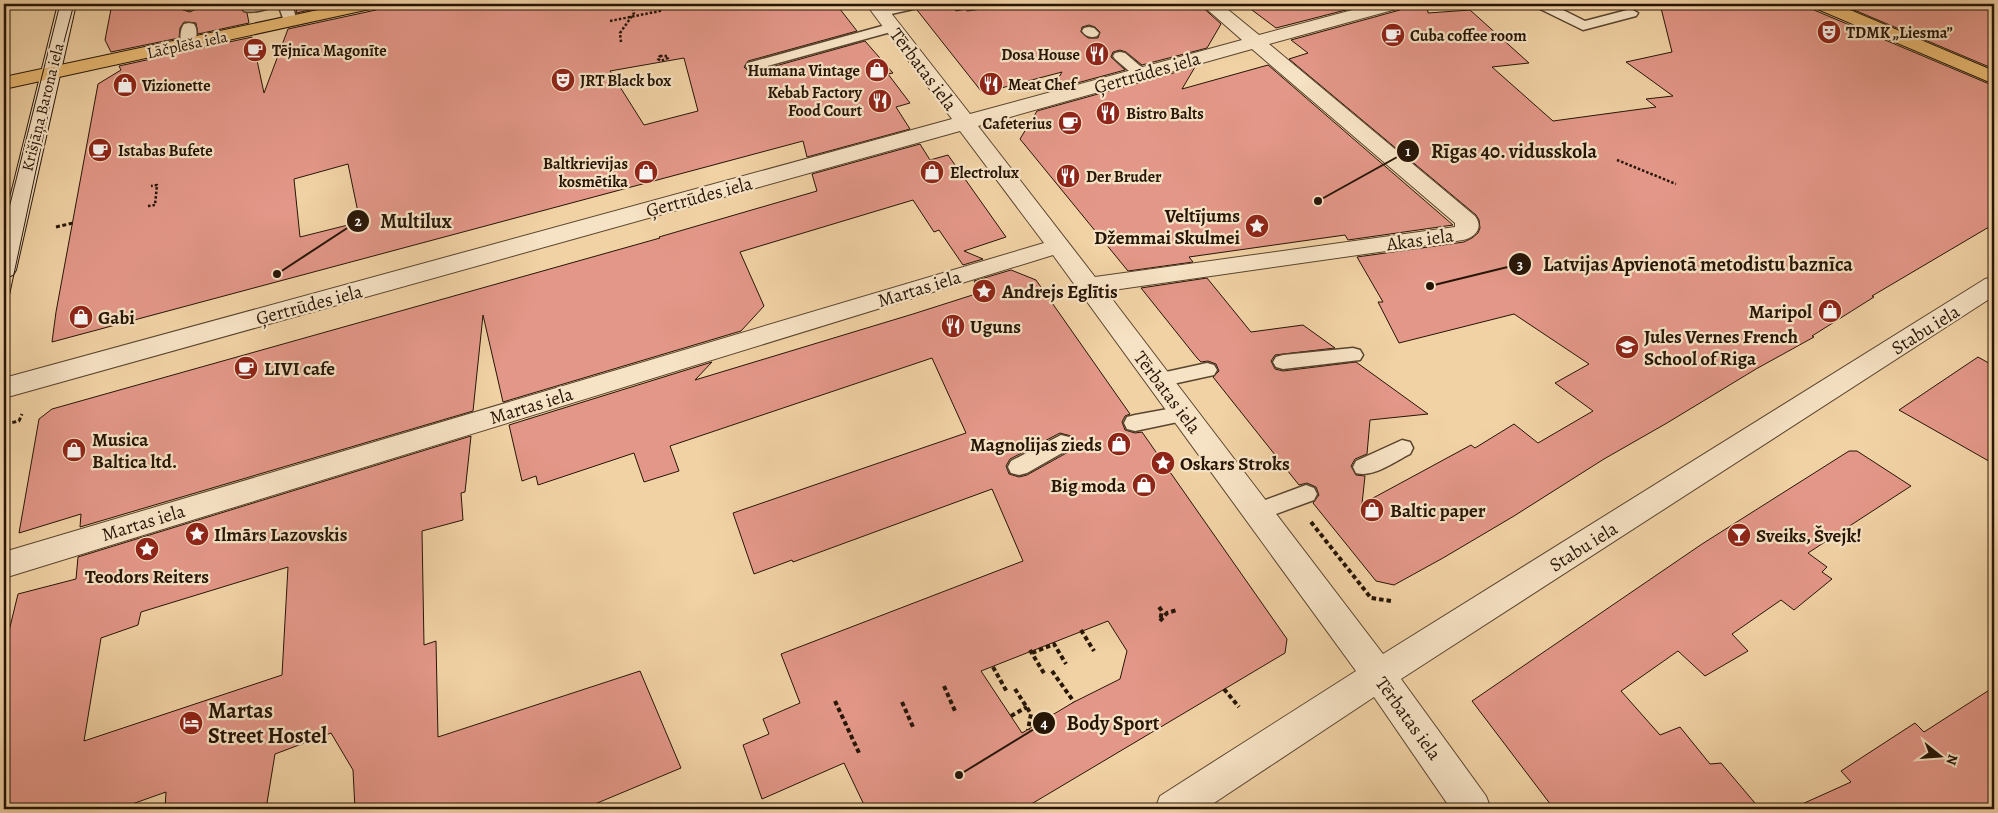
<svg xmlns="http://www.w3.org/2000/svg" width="1998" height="813" font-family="Alegreya,serif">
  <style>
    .building { fill: #e39788; stroke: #261506; fill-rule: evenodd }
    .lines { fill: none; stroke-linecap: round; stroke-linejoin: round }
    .lane-casing { stroke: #59442e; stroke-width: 3 }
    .street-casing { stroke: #59442e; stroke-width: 2 }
    .secondary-casing { stroke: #261506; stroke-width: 2 }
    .primary-casing { stroke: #261506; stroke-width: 2 }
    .highway-casing { stroke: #261506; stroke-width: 2 }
    .path-far2 { stroke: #261506; stroke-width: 2.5; stroke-dasharray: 2.5 2; stroke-linecap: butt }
    .path-far1 { stroke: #261506; stroke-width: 3; stroke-dasharray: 4 2.5; stroke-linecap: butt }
    .path { stroke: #261506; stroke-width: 4; stroke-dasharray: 4.5 3; stroke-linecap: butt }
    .lane { fill: #f6e2c4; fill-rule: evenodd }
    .street { fill: #f6e2c4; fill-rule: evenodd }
    .secondary { fill: #f6e2c4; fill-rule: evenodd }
    .primary { fill: #e8b972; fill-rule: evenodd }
    .highway { fill: #e8b972; fill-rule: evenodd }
    .tram { stroke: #261506; stroke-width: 1 }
    .path-bridge { stroke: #261506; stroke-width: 2.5; stroke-dasharray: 2.5 2; stroke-linecap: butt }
    .labels { text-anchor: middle; stroke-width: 4.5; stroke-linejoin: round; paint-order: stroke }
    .far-poi-label { font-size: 16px; font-weight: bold; fill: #261506; stroke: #f6e2c4; text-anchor: start }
    .far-street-label { font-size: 16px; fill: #261506; stroke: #f6e2c4 }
    .street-label { font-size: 19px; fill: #261506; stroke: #f6e2c4 }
    .poi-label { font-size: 19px; font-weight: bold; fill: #261506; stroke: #f6e2c4; text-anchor: start }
    .near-poi-label { font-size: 22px; font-weight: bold; fill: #261506; stroke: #f6e2c4; text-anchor: start }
    .leader { fill: none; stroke: #261506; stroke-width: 2 }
    .callout-dot { fill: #261506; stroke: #f6e2c4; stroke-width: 2 }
    .mark-label { font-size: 15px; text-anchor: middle; font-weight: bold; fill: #fff }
    .callout-label { font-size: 20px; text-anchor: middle; font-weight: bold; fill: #261506; stroke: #f6e2c4; stroke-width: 4.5; stroke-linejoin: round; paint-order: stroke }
  </style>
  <rect width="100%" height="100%" fill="#f1d2a5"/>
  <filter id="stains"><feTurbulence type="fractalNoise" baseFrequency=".004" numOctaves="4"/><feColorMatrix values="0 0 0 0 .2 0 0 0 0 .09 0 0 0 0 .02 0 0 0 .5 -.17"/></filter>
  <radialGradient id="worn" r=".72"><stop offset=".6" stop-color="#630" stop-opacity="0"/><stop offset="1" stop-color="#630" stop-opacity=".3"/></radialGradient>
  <g class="building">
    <polygon points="112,4 181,4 183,10 190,12 198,8 199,4 245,4 240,9 247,13 249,23 198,34 196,23 184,22 180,28 179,38 111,52 105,40"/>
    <polygon points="298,4 338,4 296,13"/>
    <path d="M381,4H420L419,8L444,4H836L857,31L748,61L744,67L748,71L754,72L865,41L893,73L888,74L910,103L896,107L910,129L807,157L803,141L52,342L56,312L98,84L121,70L119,66L252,37L264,93L288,29L376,10ZM684,58L698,111L644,125L610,71ZM348,164L360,222L300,237L294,179Z"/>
    <path d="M921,4H950L956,11L966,9L967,11L1018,4H1199L1221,24L1207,48L1142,65L1126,52L1120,50L1113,52L1111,57L1125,70L1051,90L1062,72L990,91H981L917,10L920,9ZM1089,25L1095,27L1100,32L1098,38H1088L1081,32L1082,27Z"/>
    <polygon points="1244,4 1369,4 1276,28"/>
    <polygon points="1405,4 1427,4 1428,13 1470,10 1529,63 1492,67 1553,121 1656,107 1646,99 1673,96 1626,62 1672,52 1660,4 1810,4 1814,10 1994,86 1994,224 1872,296 1874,297 1812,336 1814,337 1756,369 1667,423 1604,459 1514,516 1443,558 1394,585 1376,581 1313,503 1319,495 1316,487 1307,483 1299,485 1213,377 1219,371 1216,364 1208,361 1201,362 1197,358 1141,288 1207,278 1251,332 1303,325 1335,348 1275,355 1271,361 1275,369 1283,371 1356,362 1428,414 1370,420 1367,454 1355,459 1351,466 1356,475 1365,476 1362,504 1471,445 1475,448 1514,424 1538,443 1593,411 1555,383 1589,364 1514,314 1399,343 1378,302 1383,302 1357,257 1464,242 1472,238 1478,233 1480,228 1479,220 1476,215 1289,59 1308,53 1291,40 1400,10"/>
    <polygon points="1840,4 1994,4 1994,69"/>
    <polygon points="1268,65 1453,225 1348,240 1345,235 1189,257 1193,262 1128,271 1020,139 1037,111 1195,67 1182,89"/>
    <polygon points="920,144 930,160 948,155 1006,237 964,251 983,259 963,265 939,230 934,232 913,200 740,252 764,306 741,331 503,402 483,315 473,411 80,527 81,514 19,533 39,419 52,409 660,238 659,237 817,191 812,174"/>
    <path d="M1011,270L1036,280L1130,414L1125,416L1122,422L1125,430L1135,433L1142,432L1287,639L1285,653L1023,809H866L844,763L762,799L743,745L769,734L763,719L800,703L781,654L1023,561L992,489L793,562L792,560L754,574L733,513L966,433L932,358L670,446L679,471L644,482L634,453L538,485L536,476L522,481L509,425L712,362L695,380L913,314L982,292L974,281ZM1060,433L1071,436L1074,444L1070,451L1027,475L1019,477L1009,474L1006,466L1010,459ZM1108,621L1127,651L1120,679L1074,702L1022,733L981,671Z"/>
    <polygon points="1978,357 1994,366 1994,464 1899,410"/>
    <path d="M471,436L465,492L461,493L463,520L422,531L424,645L436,641L438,737L640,671L681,768L583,809H355L353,770L331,733L275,754L266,809H165L166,792L118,809H4V633L9,631L18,594L76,579L78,557ZM288,567L282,675L84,741L101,638L138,625L141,612Z"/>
    <polygon points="1849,451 1857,451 1911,486 1808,553 1827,567 1822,572 1832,579 1794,610 1781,600 1732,634 1748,651 1705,676 1678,651 1621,691 1660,735 1680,727 1710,764 1721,763 1760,809 1554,809 1472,701 1702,544"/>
    <polygon points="1994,687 1994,809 1791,809 1851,782 1841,771 1915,723 1924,732"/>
  </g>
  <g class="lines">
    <g class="lane-casing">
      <g id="lane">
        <polygon points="183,4 197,4 197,6 190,10 185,9"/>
        <path d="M249,4H276C270,10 252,13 244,11L242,8Z"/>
        <polygon points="278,4 292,4 297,21 295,24 285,24"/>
        <polygon points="900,4 920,5 918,8 882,16 875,12 877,9"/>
        <polygon points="1534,4 1551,4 1585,21 1631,9 1638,13 1636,16 1583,30 1536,7"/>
        <path d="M189,23L194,24C198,29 197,41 193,46H183C179,41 180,29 184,24Z"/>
        <polygon points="893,23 898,24 900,27 898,30 753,70 748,69 746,66 748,63"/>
        <path d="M1089,27L1094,28L1099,33L1097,36C1091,38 1086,37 1082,31L1084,28Z"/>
        <polygon points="1120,52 1125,53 1146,71 1149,74 1146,77 1136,77 1115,59 1113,56 1115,53"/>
        <polygon points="1353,348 1360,350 1363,355 1360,360 1283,369 1276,367 1273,362 1276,357 1283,355"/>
        <polygon points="1207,363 1214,365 1217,370 1214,375 1159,387 1152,385 1149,380 1152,375"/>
        <polygon points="1184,406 1192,409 1195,414 1192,419 1135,431 1127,429 1124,423 1127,417 1135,415"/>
        <polygon points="1061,435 1069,437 1072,443 1069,449 1027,473 1019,475 1011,473 1008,467 1011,461"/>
        <path d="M1402,440L1410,442L1413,448L1410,454C1394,462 1373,478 1356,473L1353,467L1356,461Z"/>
        <polygon points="1306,485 1314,488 1317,494 1314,500 1257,521 1249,518 1245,512 1249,506"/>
      </g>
    </g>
    <g class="street-casing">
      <path id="street" d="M866,4H884L970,114L1242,40L1201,4H1221L1259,35L1375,4H1403L1400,8L1269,44L1475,216C1484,228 1475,237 1463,240L1106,291L1383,654L1985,279L1994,277V296L1401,679L1486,796L1491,809H1451L1374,697L1205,809H1155L1160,796L1356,671L1053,255L4,578V552L1044,243L960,131L4,398V378L952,119ZM1252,49L1455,223V227L1095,277L978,126Z"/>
    </g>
    <g class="secondary-casing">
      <polygon id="secondary" points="58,4 76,4 16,270 13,275 4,278 4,222"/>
    </g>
    <g class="primary-casing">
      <polygon id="primary" points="346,4 379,4 376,8 370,9 4,89 4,77"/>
    </g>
    <g class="highway-casing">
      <polygon id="highway" points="1812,4 1836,4 1994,71 1994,84 1815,8"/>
    </g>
    <g class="path-far2">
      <polyline points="397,5 405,4"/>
      <polyline points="610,21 660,11 658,4"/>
      <polygon points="660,56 667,56 668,58 661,61 658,59"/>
      <polyline points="1617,160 1676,184"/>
      <polyline points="148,206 155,205 157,185 151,186"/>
    </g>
    <g class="path-far1">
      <polyline points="56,227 73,223"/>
      <polyline points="6,424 19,421 22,414"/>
    </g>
    <g class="path">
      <polyline points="1311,522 1371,598 1391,601"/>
      <polyline points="1159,607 1162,611 1160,621"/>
      <polyline points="1160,621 1167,613 1177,610"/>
      <polyline points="1081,630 1094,651"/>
      <polyline points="1030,650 1045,675"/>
      <polyline points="1032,653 1054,644 1066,664"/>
      <polyline points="993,667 1007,692"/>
      <polyline points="1052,671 1074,702"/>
      <polyline points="944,686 955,711"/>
      <polyline points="1015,689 1031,714 1028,730"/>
      <polyline points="1224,689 1239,707"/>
      <polyline points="835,701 860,755"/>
      <polyline points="902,702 913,727"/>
      <polyline points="1011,716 1027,707"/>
    </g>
    <use href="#lane" class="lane"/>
    <use href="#street" class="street"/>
    <use href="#secondary" class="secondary"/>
    <use href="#primary" class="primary"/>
    <use href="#highway" class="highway"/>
    <g class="tram">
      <polyline points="4,228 60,4"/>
      <polyline points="4,321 61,53 74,4"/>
    </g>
    <polyline class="path-bridge" points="621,42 620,33 634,13 632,4"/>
  </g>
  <defs>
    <g id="theatre-disc" transform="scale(1.25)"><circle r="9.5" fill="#8f2418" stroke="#f6e2c4"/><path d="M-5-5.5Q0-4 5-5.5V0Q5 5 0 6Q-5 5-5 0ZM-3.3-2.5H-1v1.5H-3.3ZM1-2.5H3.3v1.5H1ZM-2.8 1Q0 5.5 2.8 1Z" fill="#fff"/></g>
    <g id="cafe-disc" transform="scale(1.25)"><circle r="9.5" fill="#8f2418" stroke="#f6e2c4"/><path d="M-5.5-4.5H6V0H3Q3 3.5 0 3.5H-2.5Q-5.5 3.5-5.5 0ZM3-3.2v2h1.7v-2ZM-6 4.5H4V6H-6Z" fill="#fff"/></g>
    <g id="restaurant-disc" transform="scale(1.25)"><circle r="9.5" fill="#8f2418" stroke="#f6e2c4"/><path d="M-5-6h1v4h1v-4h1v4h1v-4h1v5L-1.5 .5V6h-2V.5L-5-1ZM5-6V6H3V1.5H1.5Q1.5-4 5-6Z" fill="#fff"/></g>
    <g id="shop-disc" transform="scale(1.25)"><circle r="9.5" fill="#8f2418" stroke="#f6e2c4"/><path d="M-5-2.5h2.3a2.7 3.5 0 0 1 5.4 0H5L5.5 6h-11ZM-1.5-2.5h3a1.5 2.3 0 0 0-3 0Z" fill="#fff"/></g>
    <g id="sight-disc" transform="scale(1.25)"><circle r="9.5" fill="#8f2418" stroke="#f6e2c4"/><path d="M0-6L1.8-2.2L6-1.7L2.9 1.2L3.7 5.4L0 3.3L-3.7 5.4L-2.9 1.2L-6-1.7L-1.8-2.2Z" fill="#fff"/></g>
    <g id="school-disc" transform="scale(1.25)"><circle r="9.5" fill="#8f2418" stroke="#f6e2c4"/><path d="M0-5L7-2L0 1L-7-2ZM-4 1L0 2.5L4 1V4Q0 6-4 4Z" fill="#fff"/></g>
    <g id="bar-disc" transform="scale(1.25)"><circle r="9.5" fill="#8f2418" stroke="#f6e2c4"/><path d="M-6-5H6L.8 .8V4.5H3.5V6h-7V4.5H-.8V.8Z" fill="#fff"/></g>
    <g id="hotel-disc" transform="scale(1.25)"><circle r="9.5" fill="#8f2418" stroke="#f6e2c4"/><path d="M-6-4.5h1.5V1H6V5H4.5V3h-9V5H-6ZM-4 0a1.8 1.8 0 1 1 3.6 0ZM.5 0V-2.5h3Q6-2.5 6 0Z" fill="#fff"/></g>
  </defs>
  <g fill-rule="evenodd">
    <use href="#theatre-disc" x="1829" y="32"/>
    <use href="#cafe-disc" x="1393" y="35"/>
    <use href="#cafe-disc" x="255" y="50"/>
    <use href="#restaurant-disc" x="1097" y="54"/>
    <use href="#shop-disc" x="877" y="70"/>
    <use href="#theatre-disc" x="563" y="80"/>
    <use href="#restaurant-disc" x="991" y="84"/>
    <use href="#shop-disc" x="125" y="85"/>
    <use href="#restaurant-disc" x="880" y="101"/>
    <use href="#restaurant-disc" x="1108" y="113"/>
    <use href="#cafe-disc" x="1070" y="123"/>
    <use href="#cafe-disc" x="100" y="150"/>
    <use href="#shop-disc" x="646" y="172"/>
    <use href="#shop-disc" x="932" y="172"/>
    <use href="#restaurant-disc" x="1068" y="176"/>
    <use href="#sight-disc" x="1257" y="226"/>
    <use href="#sight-disc" x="984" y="291"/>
    <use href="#shop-disc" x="1830" y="311"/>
    <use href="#shop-disc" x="81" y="317"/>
    <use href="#restaurant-disc" x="953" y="326"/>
    <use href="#school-disc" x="1627" y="347"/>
    <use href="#cafe-disc" x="246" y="368"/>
    <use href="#shop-disc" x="1119" y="444"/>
    <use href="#shop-disc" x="74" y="450"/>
    <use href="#sight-disc" x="1163" y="463"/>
    <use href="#shop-disc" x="1144" y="485"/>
    <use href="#shop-disc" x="1372" y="510"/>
    <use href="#sight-disc" x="197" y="534"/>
    <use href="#bar-disc" x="1739" y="535"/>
    <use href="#sight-disc" x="147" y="549"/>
    <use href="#hotel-disc" x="191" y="723"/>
  </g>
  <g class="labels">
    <g class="far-poi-label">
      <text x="1846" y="38">TDMK „Liesma”</text>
      <text x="1410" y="41">Cuba coffee room</text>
      <text x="272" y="56">Tējnīca Magonīte</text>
      <text x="1080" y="60" text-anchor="end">Dosa House</text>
      <text x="860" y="76" text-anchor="end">Humana Vintage</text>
      <text x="580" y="86">JRT Black box</text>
      <text x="1008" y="90">Meat Chef</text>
      <text x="142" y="91">Vizionette</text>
      <text x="862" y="98" text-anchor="end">Kebab Factory<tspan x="862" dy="18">Food Court</tspan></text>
      <text x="1126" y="119">Bistro Balts</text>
      <text x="1052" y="129" text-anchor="end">Cafeterius</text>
      <text x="118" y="156">Istabas Bufete</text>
      <text x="628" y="169" text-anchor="end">Baltkrievijas<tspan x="628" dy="18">kosmētika</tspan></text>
      <text x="950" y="178">Electrolux</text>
      <text x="1086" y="182">Der Bruder</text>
    </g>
    <g class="far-street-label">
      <text transform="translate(187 44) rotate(-12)" y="6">Lāčplēša iela</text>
      <text transform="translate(42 107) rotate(-76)" y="6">Krišjāņa Barona iela</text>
    </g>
    <g class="street-label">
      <text transform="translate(924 69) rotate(53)" y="7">Tērbatas iela</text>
      <text transform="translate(1147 72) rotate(-16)" y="7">Ģertrūdes iela</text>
      <text transform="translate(699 196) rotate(-15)" y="7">Ģertrūdes iela</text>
      <text transform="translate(1420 239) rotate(-8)" y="7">Akas iela</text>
      <text transform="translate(919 288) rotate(-17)" y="7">Martas iela</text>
      <text transform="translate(309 304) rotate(-15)" y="7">Ģertrūdes iela</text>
      <text transform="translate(1925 329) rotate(-32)" y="7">Stabu iela</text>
      <text transform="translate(1168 392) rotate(53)" y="7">Tērbatas iela</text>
      <text transform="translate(531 405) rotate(-17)" y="7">Martas iela</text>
      <text transform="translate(143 522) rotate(-17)" y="7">Martas iela</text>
      <text transform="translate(1583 546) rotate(-32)" y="7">Stabu iela</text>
      <text transform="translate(1409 718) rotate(54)" y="7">Tērbatas iela</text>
    </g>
    <g class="poi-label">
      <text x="1240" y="222" text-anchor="end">Veltījums<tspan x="1240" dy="22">Džemmai Skulmei</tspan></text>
      <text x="1002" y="298">Andrejs Eglītis</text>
      <text x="1812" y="318" text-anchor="end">Maripol</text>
      <text x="98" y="324">Gabi</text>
      <text x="970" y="333">Uguns</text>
      <text x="1644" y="343">Jules Vernes French<tspan x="1644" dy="22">School of Riga</tspan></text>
      <text x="264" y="375">LIVI cafe</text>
      <text x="92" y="446">Musica<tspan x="92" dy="22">Baltica ltd.</tspan></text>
      <text x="1102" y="451" text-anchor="end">Magnolijas zieds</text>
      <text x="1180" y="470">Oskars Stroks</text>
      <text x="1126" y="492" text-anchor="end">Big moda</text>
      <text x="1390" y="517">Baltic paper</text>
      <text x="214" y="541">Ilmārs Lazovskis</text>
      <text x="1756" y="542">Sveiks, Švejk!</text>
      <text x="147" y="583" text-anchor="middle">Teodors Reiters</text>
    </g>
    <g class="near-poi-label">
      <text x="208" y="718">Martas<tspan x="208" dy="25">Street Hostel</tspan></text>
    </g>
  </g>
  <path class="leader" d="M1318 201L1408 151M277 274L358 221M1430 286L1520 264M959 775L1044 723"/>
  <g class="callout-dot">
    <circle cx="1318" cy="201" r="5"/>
    <circle cx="277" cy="274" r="5"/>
    <circle cx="1430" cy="286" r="5"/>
    <circle cx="959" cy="775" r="5"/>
    <circle cx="1408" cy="151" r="12"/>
    <circle cx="358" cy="221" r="12"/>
    <circle cx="1520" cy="264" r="12"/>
    <circle cx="1044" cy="723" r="12"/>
  </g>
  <g class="mark-label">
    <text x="1408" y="156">1</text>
    <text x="358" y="226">2</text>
    <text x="1520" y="270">3</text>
    <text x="1044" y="728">4</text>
  </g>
  <g class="callout-label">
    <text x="1514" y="158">Rīgas 40. vidusskola</text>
    <text x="416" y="228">Multilux</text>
    <text x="1698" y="271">Latvijas Apvienotā metodistu baznīca</text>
    <text x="1113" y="730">Body Sport</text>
  </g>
  <rect width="1998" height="813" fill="none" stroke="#f1d2a5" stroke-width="20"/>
  <rect x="5" y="5" width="1988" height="803" fill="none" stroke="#261506" stroke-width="2.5"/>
  <rect x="10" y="10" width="1978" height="793" fill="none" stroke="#261506"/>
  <g transform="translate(1940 756) rotate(107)" stroke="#f6e2c4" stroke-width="4" paint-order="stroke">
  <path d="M0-4L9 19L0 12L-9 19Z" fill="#261506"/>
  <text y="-8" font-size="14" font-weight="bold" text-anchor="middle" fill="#261506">N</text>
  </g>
  <rect width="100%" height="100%" filter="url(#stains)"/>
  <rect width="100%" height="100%" fill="url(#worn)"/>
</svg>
